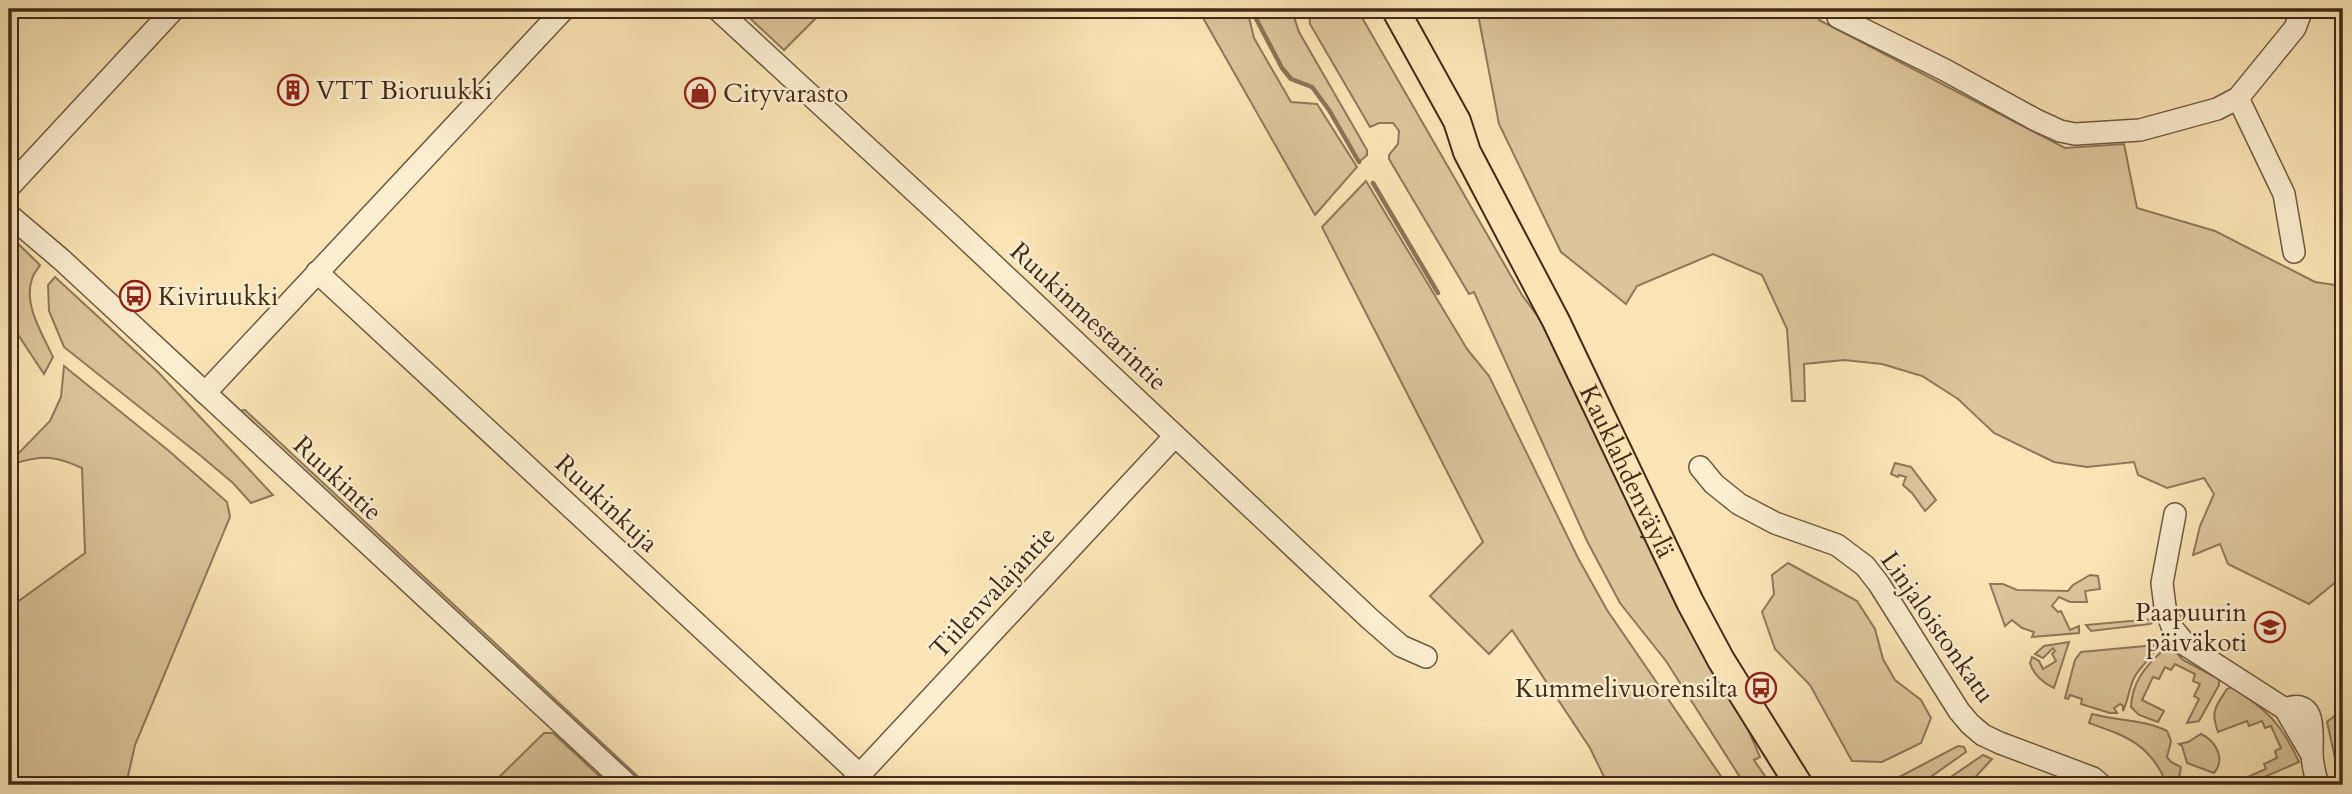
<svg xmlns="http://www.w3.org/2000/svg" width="2352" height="794" font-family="Cardo,serif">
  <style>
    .green { fill: #dcc59b; stroke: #8f785a; stroke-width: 2 }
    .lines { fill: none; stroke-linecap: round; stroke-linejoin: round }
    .stream { stroke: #8b7457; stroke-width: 4.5 }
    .minor-casing { stroke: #705940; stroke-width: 24 }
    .major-casing { stroke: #422a19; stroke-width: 30 }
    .minor { stroke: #fceed0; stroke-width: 21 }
    .major { stroke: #fbe5b6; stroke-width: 26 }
    .labels { text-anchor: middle; stroke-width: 5; stroke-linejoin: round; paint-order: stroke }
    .poi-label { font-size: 26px; fill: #422a19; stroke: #fceed0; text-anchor: start }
    .street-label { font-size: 26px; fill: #422a19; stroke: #fceed0 }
  </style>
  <rect width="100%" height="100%" fill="#fbe5b6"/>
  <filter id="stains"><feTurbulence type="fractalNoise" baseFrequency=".00286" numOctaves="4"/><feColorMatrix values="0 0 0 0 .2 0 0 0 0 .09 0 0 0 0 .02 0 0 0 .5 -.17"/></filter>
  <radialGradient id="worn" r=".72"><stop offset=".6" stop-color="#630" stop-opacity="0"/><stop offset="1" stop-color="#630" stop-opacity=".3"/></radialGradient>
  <g class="green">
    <polygon points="740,9 839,9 823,11 784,50"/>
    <polygon points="1198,9 1247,9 1254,38 1291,102 1317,104 1357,167 1315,215"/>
    <polygon points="1251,9 1294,9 1295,20 1299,32 1367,150 1367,155 1359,162 1329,110 1312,87 1291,79 1282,68"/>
    <polygon points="1309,9 1357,9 1522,295 1559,345 1742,715 1760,757 1754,760 1771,785 1745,785 1666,661 1620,603 1587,541 1474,292 1469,294 1389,159 1389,155 1398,144 1399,131 1393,123 1379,123 1370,127 1310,24"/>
    <polygon points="1477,9 1822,9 1819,20 2065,148 2124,144 2137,208 2215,231 2315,282 2343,286 2343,576 2309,604 2228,564 2220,544 2193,555 2200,526 2214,494 2204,478 2167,488 2138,475 2134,462 2087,467 2054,462 1994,433 1958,399 1922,376 1882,364 1844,360 1804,364 1805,401 1792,401 1787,329 1762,275 1713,254 1637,286 1626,304 1561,252 1499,124"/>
    <polygon points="1366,181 1467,349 1489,376 1578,558 1607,610 1727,785 1608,785 1590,748 1512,630 1489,654 1430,596 1483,542 1322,227"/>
    <path d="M9,235L40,265C38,269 33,274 32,279C23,305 43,335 53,357L44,374L9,321Z"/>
    <polygon points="55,277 158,372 273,495 251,503 233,483 201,456 64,347 49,311 48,285"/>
    <path d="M64,366L169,451L227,502L230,517L135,745L126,785H9V608L85,553L82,468C56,456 44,455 16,463L13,459L50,421L61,397Z"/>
    <polygon points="243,410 245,410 647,785 627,776 239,414"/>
    <polygon points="1895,463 1911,467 1936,500 1925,511 1912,493 1903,485 1906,477 1899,475 1898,477 1891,474"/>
    <polygon points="1788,563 1857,601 1875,629 1883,659 1895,680 1921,700 1931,718 1921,743 1882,762 1852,761 1810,685 1775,649 1762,612 1774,594 1772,575"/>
    <polygon points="2090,575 2098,576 2100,589 2085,591 2087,602 2070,602 2059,597 2052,606 2058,612 2061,611 2070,630 2079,626 2079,633 2032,637 2034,632 2022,628 2012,620 2005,626 1990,584 2003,584 2017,590 2068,591 2073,585"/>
    <polygon points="2152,619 2152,623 2150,624 2091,631 2086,625"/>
    <path d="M2069,642L2054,688C2043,683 2033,674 2030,663L2032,657L2039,661L2043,669L2056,661L2052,654L2055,651L2053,648L2043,658L2035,654L2044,646Z"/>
    <path d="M2156,645L2158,646C2152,658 2140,666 2134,678C2129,688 2128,701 2123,711V706L2120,704L2114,708L2117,713H2110L2081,704L2082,699L2070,695L2068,699L2065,698L2075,660L2081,652Z"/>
    <path d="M2174,650L2183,660L2219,679V685L2199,721L2187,723L2199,699L2194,696L2200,684L2193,681L2195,674L2175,664L2171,670L2165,667L2159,679L2153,677L2142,700L2164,711L2158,722L2139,715L2131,707C2132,683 2144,668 2161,652Z"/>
    <path d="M2232,687C2266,709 2282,724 2299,762L2250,783L2251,785H2246L2243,779L2266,769L2264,764L2277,758L2275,751L2281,748L2271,726L2265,728L2262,721L2249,726L2247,721L2218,732C2210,711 2216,706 2227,689Z"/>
    <polygon points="2343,709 2343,785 2341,785 2327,722"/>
    <path d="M2092,714C2117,721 2143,719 2167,731L2171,741L2167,757L2171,762L2181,767L2179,778L2167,785C2151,744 2126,736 2089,723Z"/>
    <polygon points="544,733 553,733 609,785 491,785"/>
    <path d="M2201,734C2216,741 2226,759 2214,773L2187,763L2182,746L2179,744L2188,742Z"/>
    <polygon points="1958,746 1964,747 1966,752 1919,785 1884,785"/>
    <polygon points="1983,755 1992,759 1968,785 1939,785"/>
  </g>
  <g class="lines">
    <g class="stream">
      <polyline points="1251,9 1282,68 1291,79 1312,87 1329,110 1359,162"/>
      <polyline points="1373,183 1438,293"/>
    </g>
    <g class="minor-casing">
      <g id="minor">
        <polyline points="717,9 948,222 1370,619 1401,646 1426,657"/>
        <polyline points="1836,9 1838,17 1945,70 2036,120 2060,131 2075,134 2140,130 2217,109 2238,98 2295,28 2302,9"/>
        <polyline points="2238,98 2284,194 2294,252"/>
        <polyline points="9,187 174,9"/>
        <polyline points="9,215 62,260 628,785"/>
        <polyline points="317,272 860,775"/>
        <polyline points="205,393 564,9"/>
        <polyline points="1700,467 1714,484 1739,504 1775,523 1837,545 1865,566 1879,584 1959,711 1970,724 1983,735 2000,743 2093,778 2101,785"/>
        <polyline points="2175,514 2162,583 2165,607 2173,629 2187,646 2285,709 2312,755"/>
        <path d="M2285,709C2317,697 2312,733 2312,752C2312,763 2315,775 2318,785"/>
        <polyline points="852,783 1175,436"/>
      </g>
    </g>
    <g class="major-casing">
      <g id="major">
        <path id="s1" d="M1395,9L1457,121L1467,152L1556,321L1690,602L1721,660L1799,785"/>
      </g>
    </g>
    <use href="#minor" class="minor"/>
    <use href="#major" class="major"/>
  </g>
  <defs>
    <g id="building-ring" transform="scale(1.575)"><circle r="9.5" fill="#fceed0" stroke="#8f2418" stroke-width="1.5"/><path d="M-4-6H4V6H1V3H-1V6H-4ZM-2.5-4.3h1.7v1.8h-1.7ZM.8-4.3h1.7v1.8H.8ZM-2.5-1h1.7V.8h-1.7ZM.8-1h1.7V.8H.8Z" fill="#8f2418"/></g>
    <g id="shop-ring" transform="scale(1.575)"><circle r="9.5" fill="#fceed0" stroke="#8f2418" stroke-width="1.5"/><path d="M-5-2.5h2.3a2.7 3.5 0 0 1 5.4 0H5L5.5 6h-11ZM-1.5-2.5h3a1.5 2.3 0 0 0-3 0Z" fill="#8f2418"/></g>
    <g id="bus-ring" transform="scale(1.575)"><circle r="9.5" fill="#fceed0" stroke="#8f2418" stroke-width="1.5"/><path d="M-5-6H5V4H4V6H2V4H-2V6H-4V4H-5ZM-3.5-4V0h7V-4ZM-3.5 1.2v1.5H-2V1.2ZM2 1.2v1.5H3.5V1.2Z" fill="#8f2418"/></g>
    <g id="school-ring" transform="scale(1.575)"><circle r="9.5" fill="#fceed0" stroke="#8f2418" stroke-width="1.5"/><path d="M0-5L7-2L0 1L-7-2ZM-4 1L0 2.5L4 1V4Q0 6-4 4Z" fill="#8f2418"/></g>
  </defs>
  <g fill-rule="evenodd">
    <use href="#building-ring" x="293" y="90"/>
    <use href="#shop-ring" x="700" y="93"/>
    <use href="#bus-ring" x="135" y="296"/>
    <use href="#school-ring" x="2270" y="627"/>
    <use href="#bus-ring" x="1761" y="688"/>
  </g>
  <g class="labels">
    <g class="poi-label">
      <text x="316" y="99">VTT Bioruukki</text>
      <text x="723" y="102">Cityvarasto</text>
      <text x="158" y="305">Kiviruukki</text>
      <text x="2247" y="621" text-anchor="end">Paapuurin<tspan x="2247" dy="30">päiväkoti</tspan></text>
      <text x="1738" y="697" text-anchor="end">Kummelivuorensilta</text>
    </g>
    <g class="street-label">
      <text transform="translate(1089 316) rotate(43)" y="9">Ruukinmestarintie</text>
      <text dy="9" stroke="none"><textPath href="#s1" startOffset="518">Kauklahdenväylä</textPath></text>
      <text transform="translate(338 478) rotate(43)" y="9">Ruukintie</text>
      <text transform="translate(607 503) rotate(43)" y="9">Ruukinkuja</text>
      <text transform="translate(992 592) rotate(-47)" y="9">Tiilenvalajantie</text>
      <text transform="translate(1938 627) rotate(55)" y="9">Linjaloistonkatu</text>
    </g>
  </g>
  <rect width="2352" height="794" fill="none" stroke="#fbe5b6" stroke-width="35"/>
  <rect x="10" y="10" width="2331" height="773" fill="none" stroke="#422a19" stroke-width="3.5"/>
  <rect x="18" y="18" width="2317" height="759" fill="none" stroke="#422a19" stroke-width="2"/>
  <rect width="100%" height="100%" filter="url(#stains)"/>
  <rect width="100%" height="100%" fill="url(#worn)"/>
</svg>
